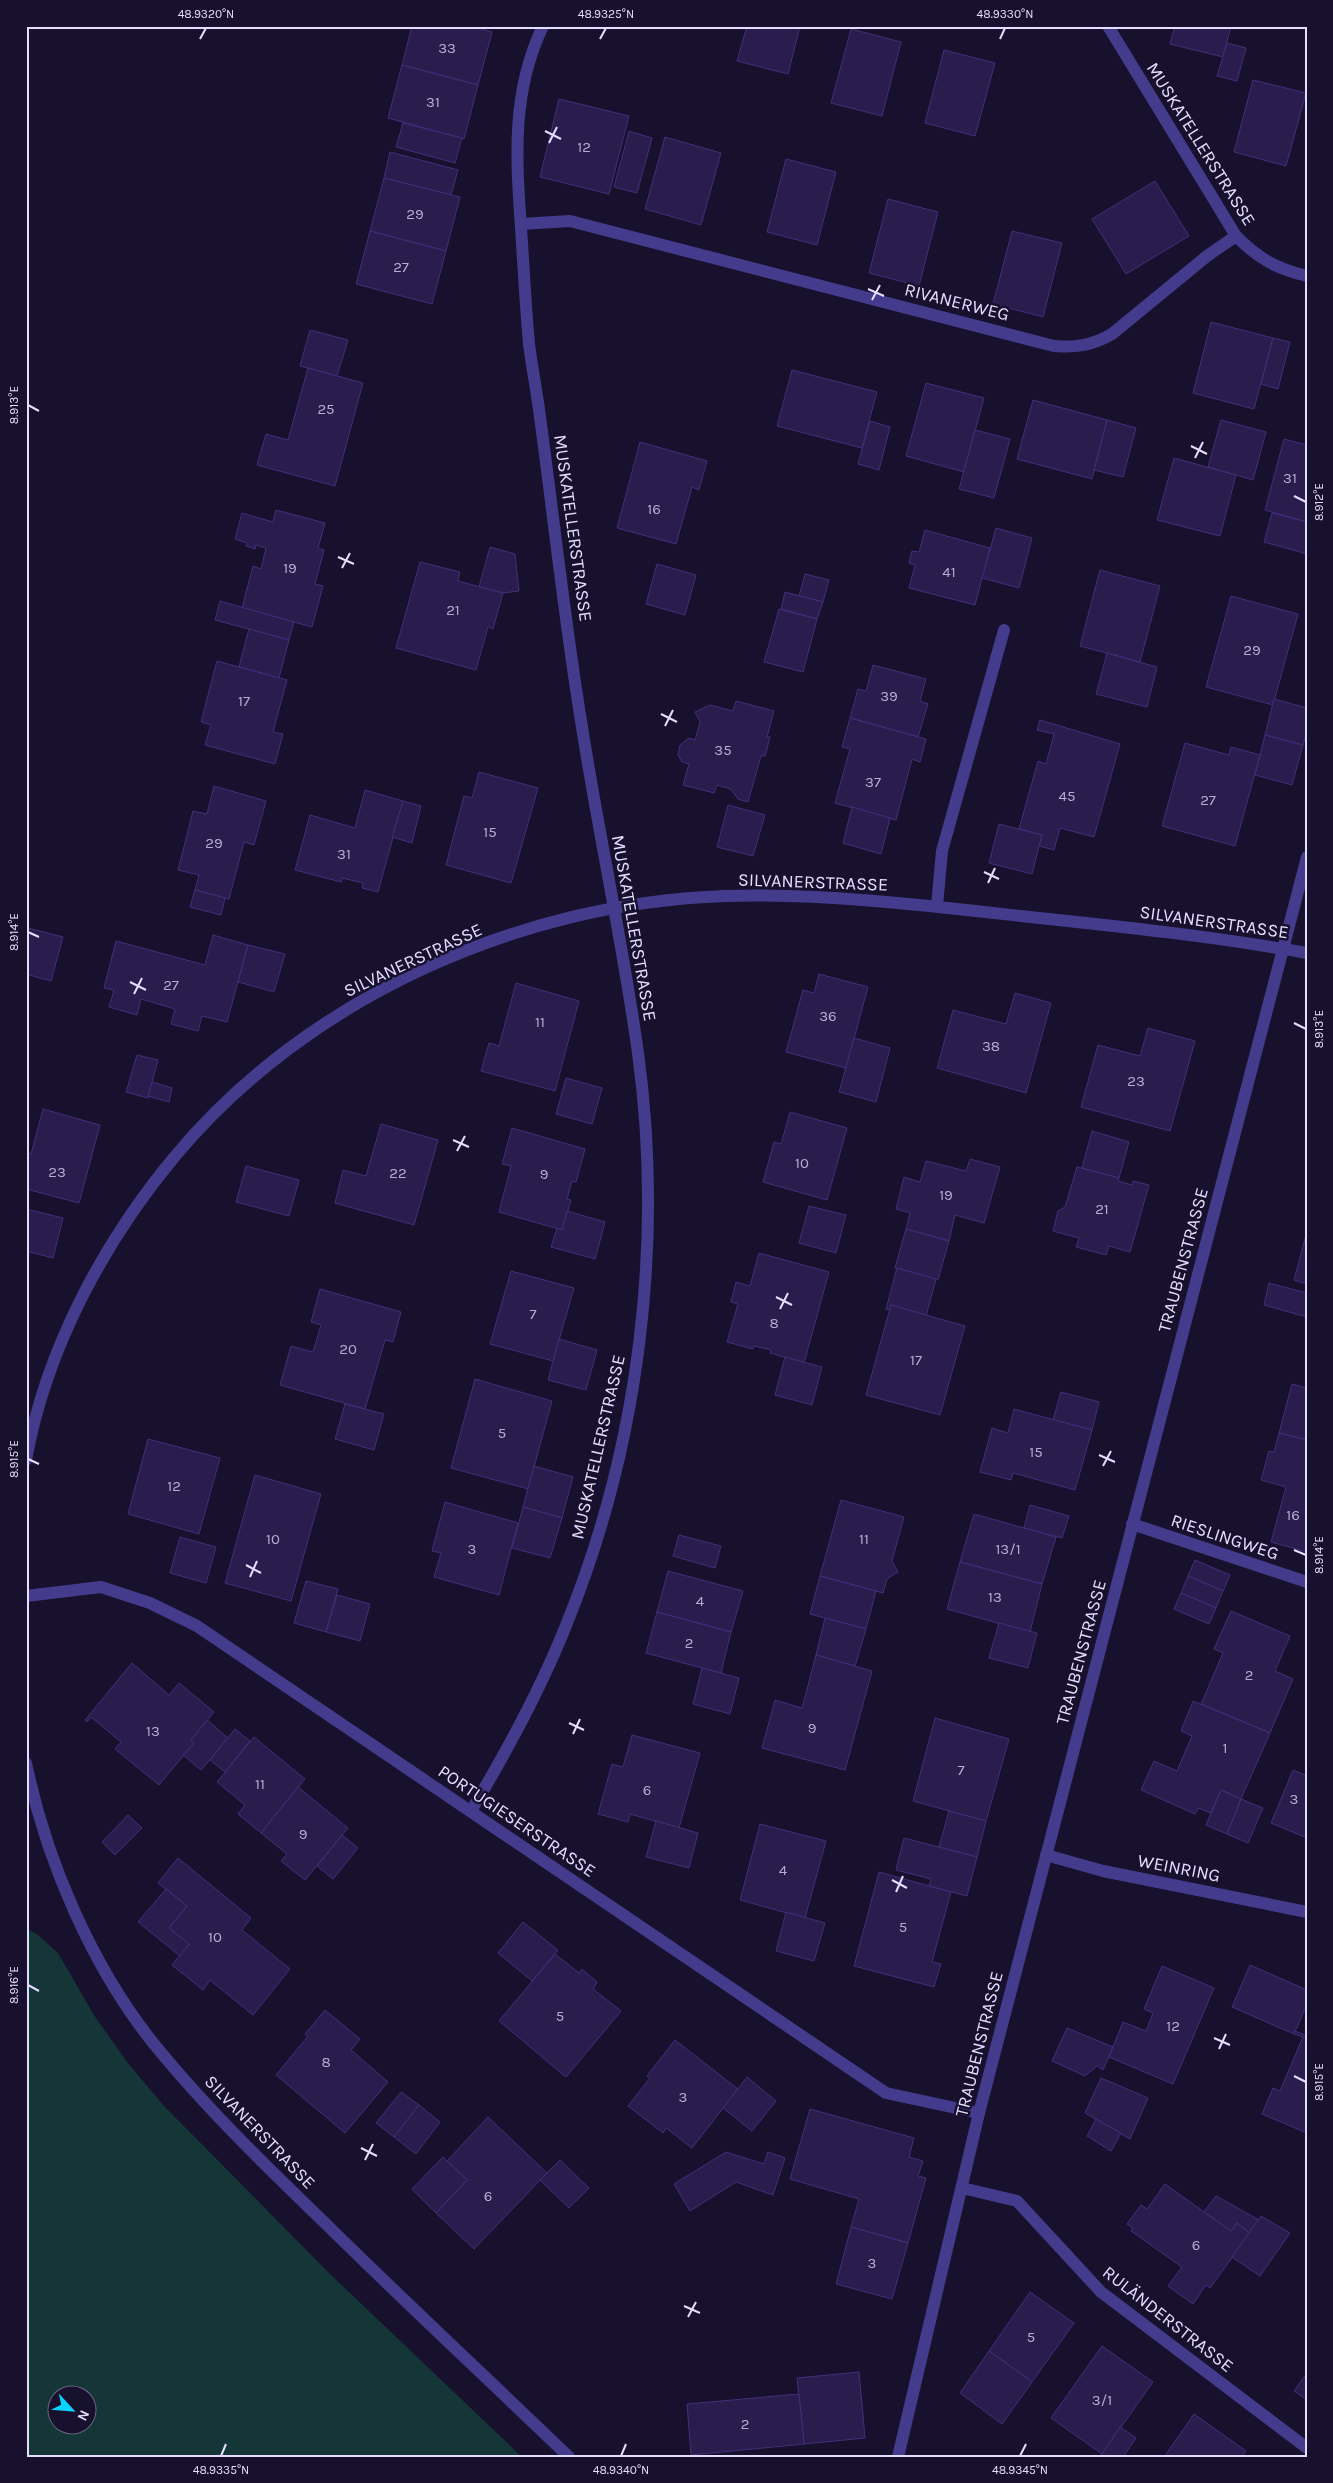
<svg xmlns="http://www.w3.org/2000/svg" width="1333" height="2483" font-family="Karla,sans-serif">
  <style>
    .green { fill: #143637; fill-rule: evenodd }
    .building { fill: #2a1d4e; stroke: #432e7b }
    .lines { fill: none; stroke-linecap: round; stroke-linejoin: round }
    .minor { stroke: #453b8d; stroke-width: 12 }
    .ticks { fill: none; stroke: #e4ddff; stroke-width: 2 }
    .labels { text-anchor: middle; stroke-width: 5; stroke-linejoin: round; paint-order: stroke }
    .number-label { font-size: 15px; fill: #b6add3 }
    .street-label { font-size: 18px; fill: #e4ddff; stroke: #18112d }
    .neatline { fill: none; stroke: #e4ddff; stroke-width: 2 }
    .ticks-label { font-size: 12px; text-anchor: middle; fill: #e4ddff }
  </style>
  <rect width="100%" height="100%" fill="#18112d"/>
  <path class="green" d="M26,1928L38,1935L58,1953L94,2015L127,2062L164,2106L330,2274L522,2457H26ZM58,2396H88V2426H58Z"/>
  <g class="building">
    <polygon points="412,26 471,26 492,32 478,85 402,65"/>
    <polygon points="747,26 800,26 788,74 737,61"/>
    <polygon points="1175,26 1231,26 1223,57 1170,44"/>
    <polygon points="851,29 901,42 882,116 831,103"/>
    <polygon points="1227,43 1246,48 1237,81 1217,76"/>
    <polygon points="944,50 995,63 975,136 925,123"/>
    <polygon points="402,65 478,85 464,139 388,118"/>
    <polygon points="1253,80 1306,93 1286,166 1234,152"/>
    <polygon points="559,99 629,116 609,194 540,177"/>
    <polygon points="403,123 462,138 455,163 396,147"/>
    <polygon points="629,131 652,138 637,193 614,187"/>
    <polygon points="665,137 721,153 701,225 645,209"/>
    <polygon points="390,152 458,170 451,195 384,178"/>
    <polygon points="786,159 836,172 817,245 767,232"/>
    <polygon points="384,178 460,197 446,251 370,231"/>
    <polygon points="1155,181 1189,236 1126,274 1092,219"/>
    <polygon points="888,199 938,212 919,286 869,273"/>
    <polygon points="370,231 446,251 432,304 356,284"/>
    <polygon points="1012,231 1062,243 1043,317 993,304"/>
    <polygon points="1211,322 1273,338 1254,409 1193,393"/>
    <polygon points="310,330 348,340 337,376 300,366"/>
    <polygon points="1273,338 1290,342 1278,389 1261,384"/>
    <polygon points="308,368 363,383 335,486 257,465 266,434 288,440"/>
    <polygon points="792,370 877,392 862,448 777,426"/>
    <polygon points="926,383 984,398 964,472 906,456"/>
    <polygon points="1033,400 1107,420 1092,479 1017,459"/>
    <polygon points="1107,420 1136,428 1123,477 1094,470"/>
    <polygon points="1221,420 1266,432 1253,480 1208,467"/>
    <polygon points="870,421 890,427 879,470 858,464"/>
    <polygon points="975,430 1010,439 994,498 959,489"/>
    <polygon points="1284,439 1307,445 1307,522 1265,510"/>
    <polygon points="640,442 707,461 699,490 692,487 676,544 617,528"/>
    <polygon points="1174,458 1236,475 1220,536 1157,520"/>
    <polygon points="276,510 325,523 318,548 324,550 315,584 323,586 312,627 242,608 253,566 261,569 266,548 256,545 255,549 246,546 247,543 235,539 242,513 273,522"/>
    <polygon points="1272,513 1307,522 1307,554 1264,542"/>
    <polygon points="996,528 1032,538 1019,588 982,578"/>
    <polygon points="925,530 990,548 975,605 909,588 915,565 909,563 912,551 919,552"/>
    <polygon points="490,547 515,554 519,591 503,593 479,587"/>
    <polygon points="420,562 460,572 458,581 503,593 493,629 488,627 476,670 396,648"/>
    <polygon points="657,564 696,575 685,615 646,604"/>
    <polygon points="1100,570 1160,586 1140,662 1080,646"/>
    <polygon points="805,574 829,580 823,602 799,596"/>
    <polygon points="785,592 823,602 817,619 781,609"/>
    <polygon points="1231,596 1298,614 1273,705 1206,687"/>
    <polygon points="220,601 294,622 289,640 215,620"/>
    <polygon points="779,609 817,619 803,672 764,662"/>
    <polygon points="249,629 289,640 279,678 239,667"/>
    <polygon points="1107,653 1157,667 1147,707 1096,694"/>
    <polygon points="217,661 287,680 273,732 283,734 275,764 205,745 211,725 201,722"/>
    <polygon points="873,665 926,679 920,701 928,704 918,737 850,718 858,689 866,691"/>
    <polygon points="1274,699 1307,708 1307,731 1303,745 1265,735"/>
    <polygon points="736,701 774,711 767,737 770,737 765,756 761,756 748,802 738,799 731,789 717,785 714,793 683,785 689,764 682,762 678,755 680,745 689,738 695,740 700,722 695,712 710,705 733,711"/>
    <polygon points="850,718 926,739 920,762 912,759 896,820 835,803 850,749 842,747"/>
    <polygon points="1040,720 1120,744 1094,837 1060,828 1054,850 1039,846 1042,835 1019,829 1038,761 1046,764 1054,734 1037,730"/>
    <polygon points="1265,735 1303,745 1292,785 1255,775"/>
    <polygon points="1185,743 1229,755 1231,747 1260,755 1235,846 1162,826"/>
    <polygon points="479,772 538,788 511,883 446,865 464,796 472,798"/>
    <polygon points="214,786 266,801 254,845 244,842 229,899 195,890 199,875 178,870 193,811 207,814"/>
    <polygon points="365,790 403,801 378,892 362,888 363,883 342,878 341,882 295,870 310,815 355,828"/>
    <polygon points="403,801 421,806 412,843 392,837"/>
    <polygon points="728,805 765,815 753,856 717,847"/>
    <polygon points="852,807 890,818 881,854 843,843"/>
    <polygon points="999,824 1042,835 1032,874 989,863"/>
    <polygon points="195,890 225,898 221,915 190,907"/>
    <polygon points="28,928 63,937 51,981 26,974"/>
    <polygon points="213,935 248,945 227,1022 202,1016 198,1031 171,1024 175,1009 141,999 137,1015 109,1007 114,990 104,988 116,941 205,965"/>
    <polygon points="248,945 285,954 274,992 238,982"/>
    <polygon points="819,974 868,987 846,1068 786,1052 803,990 814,993"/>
    <polygon points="516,983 579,1001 555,1091 481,1071 489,1043 499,1046"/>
    <polygon points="1015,993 1051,1003 1026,1093 937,1068 953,1010 1006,1024"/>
    <polygon points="1148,1028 1195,1041 1170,1131 1081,1107 1098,1045 1140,1056"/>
    <polygon points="854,1038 890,1048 876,1102 839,1092"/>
    <polygon points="137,1055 158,1060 148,1098 126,1092"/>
    <polygon points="566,1078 602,1088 592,1124 556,1114"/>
    <polygon points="152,1082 172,1088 169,1102 148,1096"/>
    <polygon points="43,1109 100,1125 79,1203 26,1189 26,1153 31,1154"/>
    <polygon points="790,1112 847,1128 827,1200 763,1182 774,1142 781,1144"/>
    <polygon points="381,1124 438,1140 414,1225 335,1203 343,1170 366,1176"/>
    <polygon points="512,1128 585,1149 576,1182 572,1181 567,1199 571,1200 562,1230 499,1212 511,1166 502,1164"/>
    <polygon points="1092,1131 1129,1142 1119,1178 1082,1168"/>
    <polygon points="970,1159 1000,1167 984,1223 955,1215 949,1241 906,1229 910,1213 896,1209 904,1177 920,1182 926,1161 966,1171"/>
    <polygon points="246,1166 299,1180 289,1216 236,1202"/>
    <polygon points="1077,1167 1119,1178 1118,1181 1132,1185 1133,1181 1149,1185 1130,1252 1109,1246 1106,1255 1076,1247 1079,1238 1053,1231 1058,1211 1065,1207"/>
    <polygon points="809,1206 846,1215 836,1253 799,1243"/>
    <polygon points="26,1209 63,1218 53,1258 26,1251"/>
    <polygon points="567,1211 605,1222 595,1259 551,1247 557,1228 562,1230"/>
    <polygon points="906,1229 949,1241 938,1280 895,1268"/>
    <polygon points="1307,1231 1307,1284 1294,1280"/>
    <polygon points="759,1253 829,1272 804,1363 770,1353 771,1350 754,1346 753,1349 727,1342 738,1304 731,1302 736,1282 750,1286"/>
    <polygon points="897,1268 936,1279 926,1316 891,1305 890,1310 886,1309"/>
    <polygon points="511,1271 574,1288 553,1361 490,1344"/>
    <polygon points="1269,1283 1307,1293 1307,1317 1264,1305"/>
    <polygon points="320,1289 401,1312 393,1342 385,1340 365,1409 280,1385 291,1346 313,1352 321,1325 311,1322"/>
    <polygon points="891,1305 965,1326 940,1415 866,1395"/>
    <polygon points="559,1339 597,1350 586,1390 548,1380"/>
    <polygon points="785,1357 822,1367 812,1405 775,1395"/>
    <polygon points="475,1379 552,1401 528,1489 451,1468"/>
    <polygon points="1292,1384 1307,1388 1307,1440 1279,1433"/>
    <polygon points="1061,1392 1099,1402 1092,1430 1053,1420"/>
    <polygon points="345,1404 384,1414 374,1450 335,1439"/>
    <polygon points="1014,1409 1092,1430 1075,1490 1013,1473 1011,1480 980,1472 992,1428 1008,1433"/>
    <polygon points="1279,1433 1307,1440 1307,1552 1271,1542 1286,1487 1261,1480 1269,1451 1274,1452"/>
    <polygon points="148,1439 220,1458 199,1534 128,1514"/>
    <polygon points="534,1466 573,1477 562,1518 523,1507"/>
    <polygon points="255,1475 321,1494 291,1601 225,1583"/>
    <polygon points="841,1500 904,1517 892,1561 898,1572 887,1579 883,1593 820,1576"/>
    <polygon points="445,1502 518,1523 499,1595 434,1577 441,1553 432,1551"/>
    <polygon points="1030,1505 1069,1516 1062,1538 1024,1528"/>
    <polygon points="523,1507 562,1518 550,1558 512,1548"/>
    <polygon points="974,1514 1056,1537 1042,1584 960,1562"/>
    <polygon points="679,1535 721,1546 715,1568 673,1556"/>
    <polygon points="180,1537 216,1547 206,1583 170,1573"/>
    <polygon points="1195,1560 1230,1575 1223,1591 1188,1576"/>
    <polygon points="960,1562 1042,1584 1030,1632 947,1609"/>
    <polygon points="668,1571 743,1591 731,1632 657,1612"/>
    <polygon points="820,1576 876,1591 866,1629 810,1614"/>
    <polygon points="1188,1576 1223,1591 1216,1608 1181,1593"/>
    <polygon points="306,1581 338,1589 326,1632 294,1623"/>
    <polygon points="1181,1593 1216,1608 1209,1624 1174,1609"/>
    <polygon points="337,1595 370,1604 360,1641 326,1632"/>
    <polygon points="1231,1611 1290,1636 1275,1671 1293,1679 1270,1733 1201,1704 1223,1653 1214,1649"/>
    <polygon points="657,1612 731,1632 721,1673 646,1653"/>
    <polygon points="825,1618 866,1629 855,1666 816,1655"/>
    <polygon points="999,1623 1037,1633 1028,1668 989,1658"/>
    <polygon points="816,1655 872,1671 845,1770 762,1748 775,1700 802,1708"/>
    <polygon points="132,1663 169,1695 179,1683 214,1712 191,1740 194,1743 159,1785 115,1749 121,1742 91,1717 87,1722 85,1720"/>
    <polygon points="702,1668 739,1678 730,1714 693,1704"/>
    <polygon points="1193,1701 1270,1733 1241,1799 1221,1790 1211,1813 1198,1808 1195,1814 1141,1790 1154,1761 1177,1771 1192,1736 1181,1731"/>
    <polygon points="935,1718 1009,1739 986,1821 913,1801"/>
    <polygon points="207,1720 228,1738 201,1770 183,1755 194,1743 191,1740"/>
    <polygon points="235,1729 250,1741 225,1772 210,1760"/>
    <polygon points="632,1735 700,1753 679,1828 630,1814 628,1822 598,1814 612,1764 623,1767"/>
    <polygon points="254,1737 305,1779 261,1833 238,1814 245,1805 217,1782"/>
    <polygon points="1293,1770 1307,1776 1307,1838 1271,1823"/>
    <polygon points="298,1787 348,1828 305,1880 281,1861 287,1854 261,1833"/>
    <polygon points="1221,1790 1241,1799 1227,1834 1206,1825"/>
    <polygon points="1241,1799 1263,1808 1248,1843 1227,1834"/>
    <polygon points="949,1811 986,1821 977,1857 939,1847"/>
    <polygon points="128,1815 142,1828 115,1855 102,1842"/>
    <polygon points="656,1821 698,1833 689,1868 646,1857"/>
    <polygon points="760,1824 826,1841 805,1918 740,1900"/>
    <polygon points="342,1835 358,1848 333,1879 317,1866"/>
    <polygon points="904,1838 977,1857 967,1896 929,1886 931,1879 896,1870"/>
    <polygon points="178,1858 251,1918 242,1930 290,1969 253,2015 210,1980 203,1990 172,1965 189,1944 169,1928 187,1906 158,1883"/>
    <polygon points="879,1872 951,1892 932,1962 941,1964 934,1987 854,1966"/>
    <polygon points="166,1889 187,1906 169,1928 189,1944 180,1956 138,1922"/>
    <polygon points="786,1912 825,1923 814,1961 776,1951"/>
    <polygon points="523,1922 558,1950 532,1981 498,1953"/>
    <polygon points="555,1954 579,1973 582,1969 597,1982 593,1989 621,2011 566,2077 499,2021"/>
    <polygon points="1250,1965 1307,1990 1307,2004 1294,2034 1232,2007"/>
    <polygon points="1162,1966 1214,1988 1173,2084 1109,2057 1123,2022 1146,2031 1153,2013 1144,2009"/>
    <polygon points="325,2010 360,2039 351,2050 388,2082 345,2133 276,2075 308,2036 305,2034"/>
    <polygon points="1067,2028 1113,2047 1103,2070 1097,2066 1085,2076 1052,2061"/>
    <polygon points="1295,2031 1307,2036 1307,2133 1262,2114 1273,2088 1280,2091 1303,2037 1294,2034"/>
    <polygon points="675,2040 738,2089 692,2148 666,2128 663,2133 628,2106 650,2078 647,2076"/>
    <polygon points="747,2077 776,2101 752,2131 723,2108"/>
    <polygon points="1101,2078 1148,2098 1130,2139 1085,2113"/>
    <polygon points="401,2092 419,2105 394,2137 376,2123"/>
    <polygon points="419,2105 440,2122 416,2154 394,2137"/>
    <polygon points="810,2109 914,2138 909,2157 923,2161 918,2176 926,2178 908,2243 851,2227 859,2199 790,2179"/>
    <polygon points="488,2117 547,2173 474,2249 436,2213 467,2180 447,2161"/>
    <polygon points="1096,2119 1121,2133 1111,2151 1087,2136"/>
    <polygon points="726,2152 764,2164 768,2152 785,2158 773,2195 736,2182 690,2211 674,2184"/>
    <polygon points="443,2157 467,2180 436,2213 412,2189"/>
    <polygon points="560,2160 589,2188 569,2208 540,2180"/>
    <polygon points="1165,2184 1231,2231 1237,2223 1250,2233 1210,2288 1206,2285 1193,2304 1168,2286 1182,2267 1131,2231 1133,2228 1127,2224 1141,2205 1147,2209"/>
    <polygon points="1216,2196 1259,2220 1250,2233 1237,2223 1231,2231 1204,2212"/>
    <polygon points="1261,2216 1290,2233 1260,2276 1232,2257"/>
    <polygon points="851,2227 908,2243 892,2299 836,2284"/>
    <polygon points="1030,2292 1074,2323 1032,2382 989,2351"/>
    <polygon points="1102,2346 1153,2382 1102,2454 1051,2418"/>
    <polygon points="989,2351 1032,2382 1002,2424 960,2393"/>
    <polygon points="859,2372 865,2438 804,2444 797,2378"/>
    <polygon points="1307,2373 1307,2400 1294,2391"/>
    <polygon points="799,2394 804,2444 691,2455 687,2404"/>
    <polygon points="1194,2414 1246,2451 1242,2457 1164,2457"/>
    <polygon points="1120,2427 1136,2438 1123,2457 1100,2457"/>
  </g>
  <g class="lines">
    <g class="minor">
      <path d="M1108,26L1236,236C1259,259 1275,268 1307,276"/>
      <path d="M521,224L570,221L1054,346C1076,348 1093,345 1112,334L1207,256L1236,236"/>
      <polyline points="937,906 942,851 1004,630"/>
      <path d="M26,1460C46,1349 104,1241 176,1155C308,997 520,903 725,896C823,893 923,905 1021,916C1116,926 1212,936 1307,953"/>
      <polyline points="1132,1524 1307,1582"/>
      <polyline points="26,1596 101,1587 150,1603 197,1626 886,2093 979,2113"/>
      <path d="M26,1763C46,1860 92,1967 154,2044C206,2108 266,2166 325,2223C405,2302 488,2379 569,2457"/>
      <path d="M471,1811C507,1751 541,1689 567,1623C639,1445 664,1243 638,1053C623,944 599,836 582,727C565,624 554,520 540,417C537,392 532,368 529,344C526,310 524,276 522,243C517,167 509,97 543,26"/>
      <polyline points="1046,1855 1103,1871 1307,1912"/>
      <polyline points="962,2188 1017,2201 1101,2292 1307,2448"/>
      <polyline points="898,2457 979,2113 1307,857"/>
    </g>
  </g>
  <path class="ticks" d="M200,39L206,28M600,39L606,28M1000,39L1005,28M545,131L561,139M549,143L557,127M868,289L884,296M872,300L880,285M28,405L39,411M1191,446L1207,454M1195,458L1203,442M1294,496L1306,502M338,557L354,564M342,568L350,553M661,714L677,722M665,726L673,710M984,872L999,879M988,883L995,868M28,932L39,937M130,982L146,990M134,994L142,978M1294,1023L1306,1029M453,1140L469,1147M457,1151L465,1136M776,1297L792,1305M780,1309L788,1293M1099,1455L1115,1462M28,1459L39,1464M1103,1466L1111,1451M1294,1550L1306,1555M246,1565L261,1573M250,1577L257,1561M569,1723L584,1730M573,1734L580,1719M892,1880L907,1888M896,1892L903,1876M28,1985L39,1991M1214,2038L1230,2045M1219,2049L1226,2034M1294,2076L1306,2082M361,2148L377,2156M365,2160L373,2144M684,2306L700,2313M688,2317L696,2302M221,2456L226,2444M621,2456L626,2444M1020,2456L1026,2444"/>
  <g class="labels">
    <g class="number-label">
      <text x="447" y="53">33</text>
      <text x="433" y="107">31</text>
      <text x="584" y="152">12</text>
      <text x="415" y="219">29</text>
      <text x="401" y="272">27</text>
      <text x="326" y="414">25</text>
      <text x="1290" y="483">31</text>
      <text x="654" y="514">16</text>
      <text x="290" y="573">19</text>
      <text x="949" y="577">41</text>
      <text x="453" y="615">21</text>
      <text x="1252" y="655">29</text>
      <text x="889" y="701">39</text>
      <text x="244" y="706">17</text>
      <text x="723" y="755">35</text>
      <text x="873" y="787">37</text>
      <text x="1067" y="801">45</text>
      <text x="1208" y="805">27</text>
      <text x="490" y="837">15</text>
      <text x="214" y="848">29</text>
      <text x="344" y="859">31</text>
      <text x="171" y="990">27</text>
      <text x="828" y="1021">36</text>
      <text x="540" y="1027">11</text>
      <text x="991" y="1051">38</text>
      <text x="1136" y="1086">23</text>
      <text x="802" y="1168">10</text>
      <text x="57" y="1177">23</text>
      <text x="398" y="1178">22</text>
      <text x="544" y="1179">9</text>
      <text x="946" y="1200">19</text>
      <text x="1102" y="1214">21</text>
      <text x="533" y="1319">7</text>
      <text x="774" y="1328">8</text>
      <text x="348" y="1354">20</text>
      <text x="916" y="1365">17</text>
      <text x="502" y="1438">5</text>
      <text x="1036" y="1457">15</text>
      <text x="174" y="1491">12</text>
      <text x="1293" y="1520">16</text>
      <text x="273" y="1544">10</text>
      <text x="864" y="1544">11</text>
      <text x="472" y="1554">3</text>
      <text x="1008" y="1554">13/1</text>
      <text x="995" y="1602">13</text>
      <text x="700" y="1606">4</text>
      <text x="689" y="1648">2</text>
      <text x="1249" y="1680">2</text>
      <text x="812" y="1733">9</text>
      <text x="153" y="1736">13</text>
      <text x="1225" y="1753">1</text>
      <text x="961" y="1775">7</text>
      <text x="260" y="1789">11</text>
      <text x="647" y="1795">6</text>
      <text x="1294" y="1804">3</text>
      <text x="303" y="1839">9</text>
      <text x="783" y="1875">4</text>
      <text x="903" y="1932">5</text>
      <text x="215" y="1942">10</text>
      <text x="560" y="2021">5</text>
      <text x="1173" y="2031">12</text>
      <text x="326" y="2067">8</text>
      <text x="683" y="2102">3</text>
      <text x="488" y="2201">6</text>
      <text x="1196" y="2250">6</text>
      <text x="872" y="2268">3</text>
      <text x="1031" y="2342">5</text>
      <text x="1102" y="2405">3/1</text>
      <text x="745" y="2429">2</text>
    </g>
    <g class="street-label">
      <text transform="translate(1201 144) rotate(58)" y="6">MUSKATELLERSTRASSE</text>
      <text transform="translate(957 302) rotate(14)" y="6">RIVANERWEG</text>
      <text transform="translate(573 528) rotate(82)" y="6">MUSKATELLERSTRASSE</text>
      <text transform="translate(813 882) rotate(2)" y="6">SILVANERSTRASSE</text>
      <text transform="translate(1214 922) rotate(8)" y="6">SILVANERSTRASSE</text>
      <text transform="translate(634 928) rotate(80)" y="6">MUSKATELLERSTRASSE</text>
      <text transform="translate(413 960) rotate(-25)" y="6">SILVANERSTRASSE</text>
      <text transform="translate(1183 1260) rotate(-75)" y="6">TRAUBENSTRASSE</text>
      <text transform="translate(598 1447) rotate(-77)" y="6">MUSKATELLERSTRASSE</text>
      <text transform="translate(1225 1537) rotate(18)" y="6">RIESLINGWEG</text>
      <text transform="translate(1081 1652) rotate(-75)" y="6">TRAUBENSTRASSE</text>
      <text transform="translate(517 1821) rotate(34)" y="6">PORTUGIESERSTRASSE</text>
      <text transform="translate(1179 1868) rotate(11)" y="6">WEINRING</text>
      <text transform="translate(979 2044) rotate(-76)" y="6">TRAUBENSTRASSE</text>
      <text transform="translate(260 2132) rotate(46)" y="6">SILVANERSTRASSE</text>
      <text transform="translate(1168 2319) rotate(38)" y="6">RULÄNDERSTRASSE</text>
    </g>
  </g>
  <rect width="1333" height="2483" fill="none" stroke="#18112d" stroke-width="55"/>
  <g transform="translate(72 2410) rotate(116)"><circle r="24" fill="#18112d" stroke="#6a6381"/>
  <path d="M0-4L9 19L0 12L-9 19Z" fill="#09d4ff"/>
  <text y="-8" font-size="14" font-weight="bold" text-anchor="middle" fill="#e4ddff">N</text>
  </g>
  <rect x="28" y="28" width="1278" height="2428" class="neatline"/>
  <g class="ticks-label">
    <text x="206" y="18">48.9320°N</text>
    <text x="606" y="18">48.9325°N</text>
    <text x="1005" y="18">48.9330°N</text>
    <text transform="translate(14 405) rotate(-90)" y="4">8.913°E</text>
    <text transform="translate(1319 502) rotate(-90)" y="4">8.912°E</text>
    <text transform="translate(14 932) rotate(-90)" y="4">8.914°E</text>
    <text transform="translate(1319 1029) rotate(-90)" y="4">8.913°E</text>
    <text transform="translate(14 1459) rotate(-90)" y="4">8.915°E</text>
    <text transform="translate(1319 1555) rotate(-90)" y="4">8.914°E</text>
    <text transform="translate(14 1985) rotate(-90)" y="4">8.916°E</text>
    <text transform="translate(1319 2082) rotate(-90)" y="4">8.915°E</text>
    <text x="221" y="2474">48.9335°N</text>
    <text x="621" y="2474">48.9340°N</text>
    <text x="1020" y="2474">48.9345°N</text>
  </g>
</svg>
